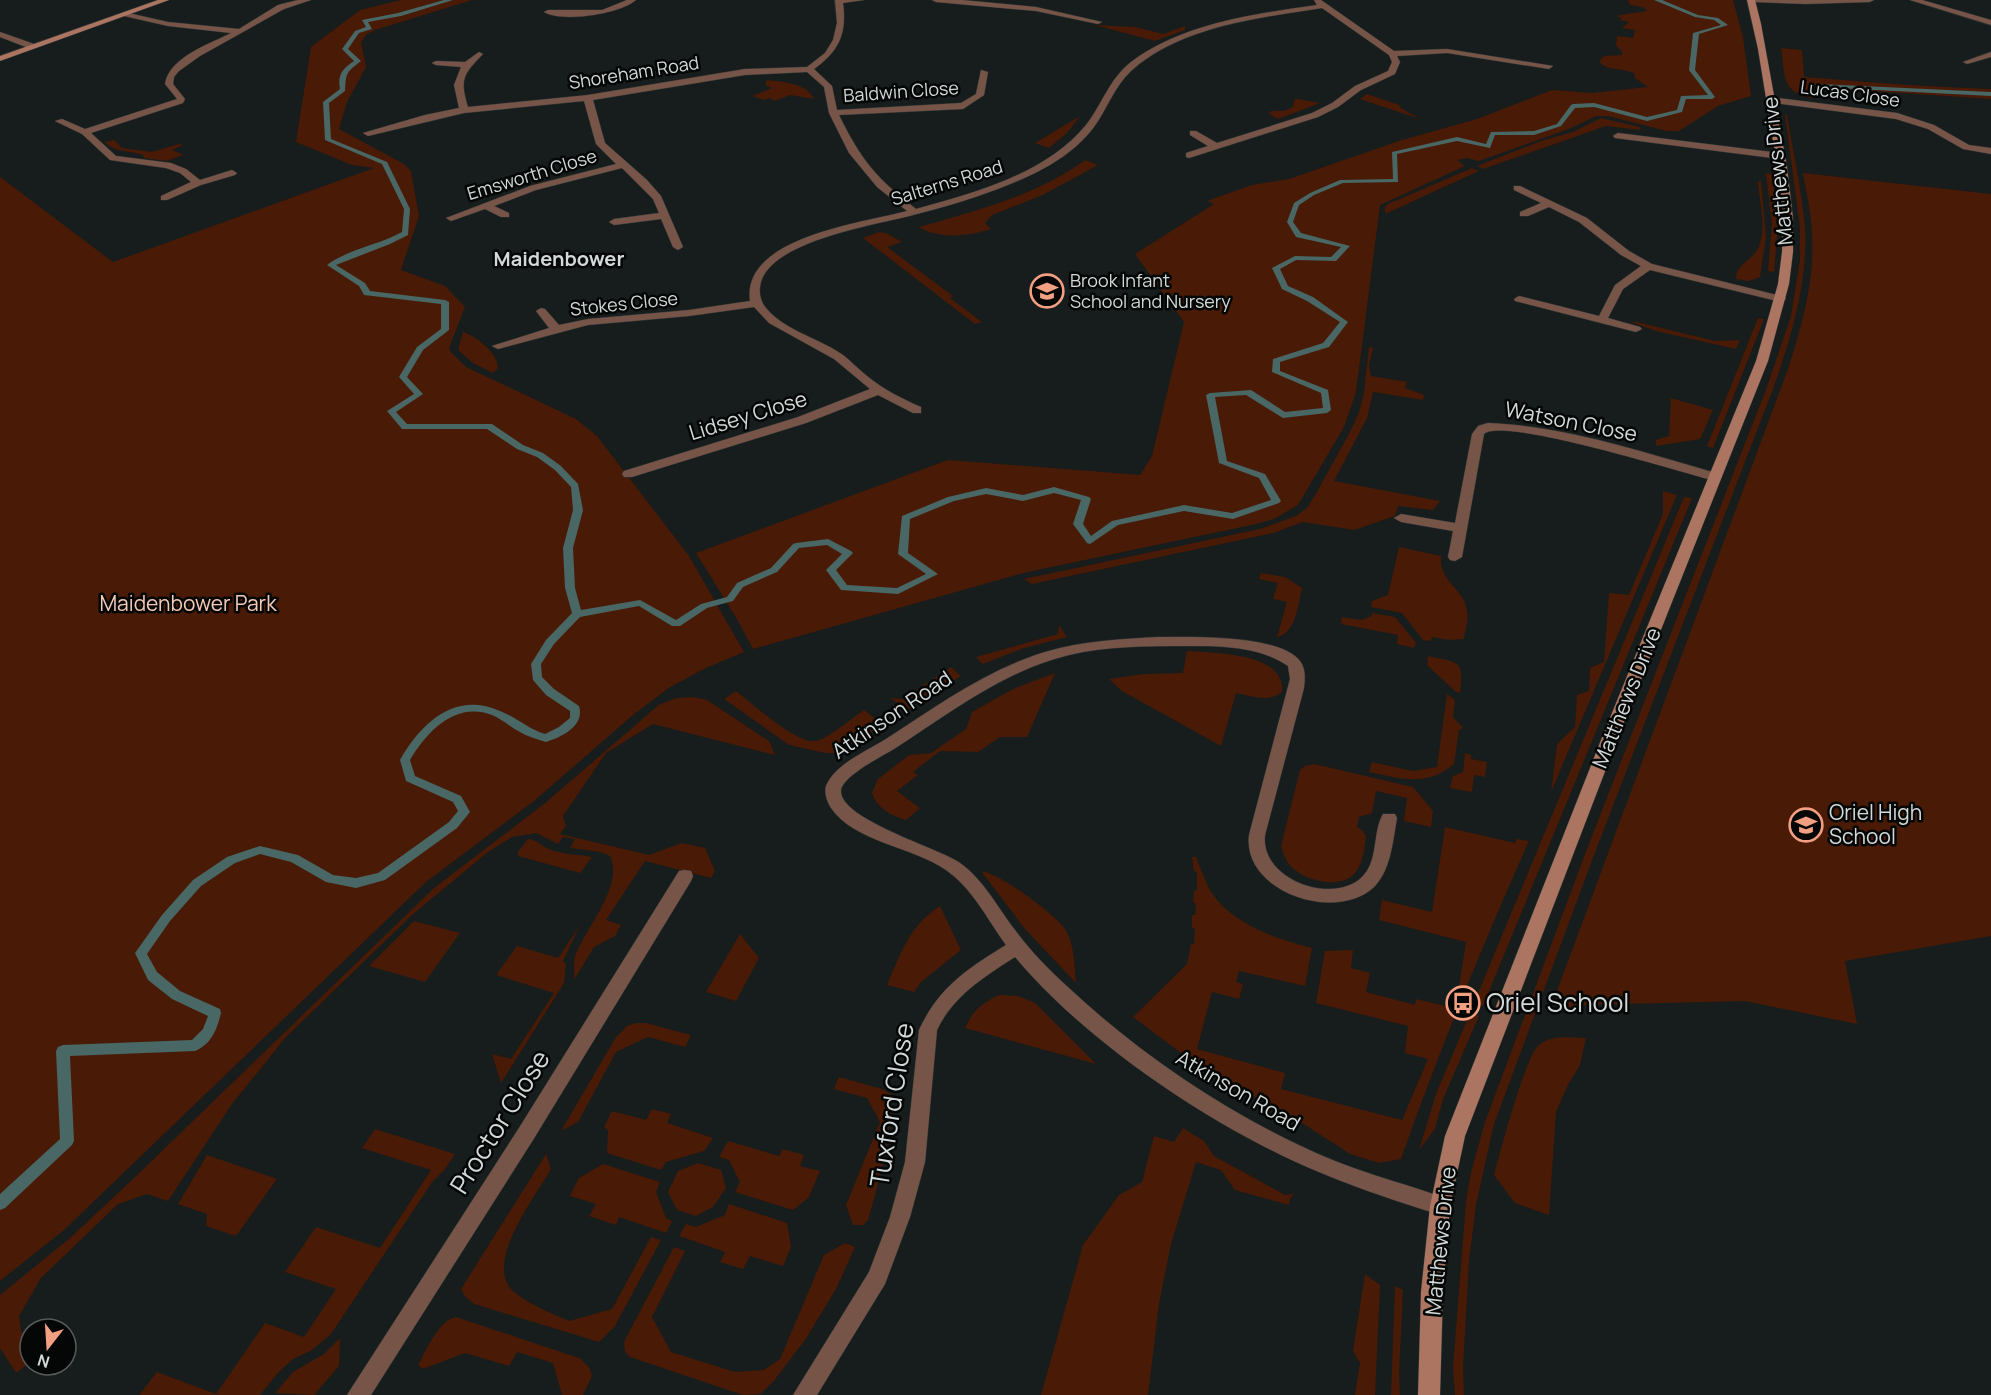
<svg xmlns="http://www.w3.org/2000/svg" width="1991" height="1395" font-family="Manrope,sans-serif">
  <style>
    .green { fill: #491a06 }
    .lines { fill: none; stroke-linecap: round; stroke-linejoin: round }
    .stream { fill: #496764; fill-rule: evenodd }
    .street-casing { stroke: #303736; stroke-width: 1 }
    .secondary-casing { stroke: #303736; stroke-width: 1 }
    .street { fill: #765548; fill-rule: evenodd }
    .secondary { fill: #ab7561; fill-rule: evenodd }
    .labels { text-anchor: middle; stroke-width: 5; stroke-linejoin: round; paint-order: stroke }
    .far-street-label { font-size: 18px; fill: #d3d8d8; stroke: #040706 }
    .far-poi-label { font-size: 18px; fill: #d3d8d8; stroke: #040706; text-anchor: start }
    .far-quarter-label { font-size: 20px; font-weight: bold; fill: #d3d8d8; stroke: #040706 }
    .street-label { font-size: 21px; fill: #d3d8d8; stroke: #040706 }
    .park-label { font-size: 21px; fill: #f5c9b8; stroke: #040706 }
    .poi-label { font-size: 21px; fill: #d3d8d8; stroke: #040706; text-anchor: start }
    .near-poi-label { font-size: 26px; fill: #d3d8d8; stroke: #040706; text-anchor: start }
    .near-street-label { font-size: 26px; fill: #d3d8d8; stroke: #040706 }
  </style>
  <rect width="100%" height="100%" fill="#161d1c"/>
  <g class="green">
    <polygon points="401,0 472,0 375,30 367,34 361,42 366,67 347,102 339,129 404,164 411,171 419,216 401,270 445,286 465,307 449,348 451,352 466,367 576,419 597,436 689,556 744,652 706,668 670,687 633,715 534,801 426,882 64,1230 0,1281 0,177 113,262 374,168 352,165 296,142 311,47 360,10"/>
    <path d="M1628,0H1733L1743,37L1751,96L1718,106L1679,131H1667L1608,116H1596L1569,129L1479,161L1467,158L1457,160L1465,166L1380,205L1356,392L1344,427L1298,505L1274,519L1256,524L1023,573L753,649L737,619L696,553L948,460L1140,475L1152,456L1184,322L1135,254L1214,204L1207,201L1252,185L1289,179L1402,140L1477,119L1552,90L1591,93L1648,87L1635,78V74C1624,67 1606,72 1599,61L1604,56L1622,55V51L1616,46L1617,36L1633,38L1635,30L1622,28L1629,22L1620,20L1622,18L1618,17L1619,15L1647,11L1643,7L1630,5Z"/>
    <polygon points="1095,25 1135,27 1163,34 1185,26 1185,30 1155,41"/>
    <path d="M1781,48L1802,50L1804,77C1867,82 1929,87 1991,89V99L1810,87L1812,98C1781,93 1785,74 1781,48Z"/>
    <path d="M767,80C783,82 807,83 814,99L790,95L775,101L769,98L763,100L753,96L772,88L765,85Z"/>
    <polygon points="1367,94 1402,106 1399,107 1420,119 1360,99"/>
    <polygon points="1298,99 1320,103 1278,119 1269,114 1271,111 1284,111 1293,107 1294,100"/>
    <path d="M1785,115H1787C1793,152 1802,191 1805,228C1808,284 1791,337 1773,389L1593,858L1494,1124L1476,1205L1469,1261L1463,1368L1464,1395H1455L1453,1367L1466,1202L1471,1172L1485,1122L1585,854L1767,387L1791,316L1800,260V227Z"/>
    <polygon points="1080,116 1067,133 1049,148 1035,143"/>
    <polygon points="1601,118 1640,127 1640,130 1606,126 1483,169 1477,166 1541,141 1573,132"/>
    <path d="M114,140L122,148L152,152L179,144L183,145L172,150L183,155L167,161L144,158L143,155C129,150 115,153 105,142Z"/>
    <path d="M1085,160L1098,165L1043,195L992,215L985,223L991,229C969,236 940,240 919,227C977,210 1036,196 1085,160Z"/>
    <polygon points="1472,168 1479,171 1385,214 1385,207 1388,204"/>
    <polygon points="1766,173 1772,174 1778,225 1774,272 1768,271 1772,224"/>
    <path d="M1803,173L1991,194V936L1845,961L1857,1024L1745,1001L1585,1005L1573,1009L1560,1004L1555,996L1788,369C1802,325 1815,280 1812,233C1811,212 1806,192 1803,173Z"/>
    <path d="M1758,181H1761L1766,236L1760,277L1749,281L1736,279C1736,263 1754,260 1759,246C1767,227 1759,201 1758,181Z"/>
    <polygon points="879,232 886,233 902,242 887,247 953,296 950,298 982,322 975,324 863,238"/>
    <polygon points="1758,318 1764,319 1713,448 1707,446"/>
    <polygon points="1631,322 1637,322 1715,341 1740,340 1736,349 1656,331"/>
    <path d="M463,332C477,337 497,352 498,368L493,373L473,363L458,350Z"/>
    <polygon points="1369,347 1373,348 1369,365 1371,376 1407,382 1405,388 1424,395 1423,400 1373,392 1367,418 1334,481 1440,501 1433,510 1398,506 1395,516 1354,530 1303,522 1273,533 1032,584 1024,579 1260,529 1296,516 1307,508 1317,492 1352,428 1359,412 1364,393"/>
    <polygon points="1671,398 1713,410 1700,439 1656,446 1656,440 1669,436"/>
    <polygon points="1663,491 1677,495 1551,792 1557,744 1575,727 1577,695 1589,691 1590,668 1604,662 1609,593 1629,595 1663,514"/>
    <polygon points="1684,497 1692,498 1483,1006 1474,1003"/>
    <path d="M1399,547L1441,556C1438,581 1465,589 1467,611C1469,620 1465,630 1464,639L1449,640L1432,637L1431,641L1423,640L1402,613L1371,607L1372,601L1388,595Z"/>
    <path d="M1261,573L1285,577L1302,588C1298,605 1296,633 1277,637L1287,602L1273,599L1278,583L1259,579Z"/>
    <polygon points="1372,613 1395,617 1416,643 1414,648 1397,644 1398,635 1341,624 1342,617 1361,620 1372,616"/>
    <polygon points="1059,625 1067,637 1021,649 983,664 976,657 1058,634"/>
    <path d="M1187,651C1214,653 1286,652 1282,692C1268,703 1252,696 1236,693L1221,746L1122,691L1109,679L1144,674L1183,673Z"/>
    <path d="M1428,656C1459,663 1464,659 1460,693L1456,692L1427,665Z"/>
    <polygon points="951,667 961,676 908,710 890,698 903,699"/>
    <path d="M1055,673L1027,737H1000L978,752L940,751L913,772L918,775L897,791L920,808L906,820C890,815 878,809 872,793L878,779L909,755L931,753L966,729L972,712L1015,688Z"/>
    <path d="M736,691C752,703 797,745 816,741C829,738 852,718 864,710L884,725L836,753H825L789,745L724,699Z"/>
    <path d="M1447,694L1455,700L1453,717L1463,728L1459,730L1454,764C1427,787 1401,779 1369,772L1372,762L1413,771L1437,767Z"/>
    <path d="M694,697L707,700L769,741L775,755L653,724L606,753L563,816L566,826L560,834L649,855L682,843L705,848L715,871L711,878L645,861L606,920L621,925L615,936L594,947L574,980C575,972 573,963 575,956C586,927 624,886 610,856L601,852L570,848L575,839L563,837L558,844L536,833L512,837L488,852L412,915L286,1037L232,1104L168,1201L147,1194L118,1204L41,1278L19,1316L21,1331L30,1344V1362L16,1373L0,1348V1295L70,1238L133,1179L434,888L544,804L660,704L677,698Z"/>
    <polygon points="1465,753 1471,755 1471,759 1487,762 1485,777 1474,775 1472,792 1450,788 1453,776 1463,772"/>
    <path d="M1314,764L1413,787L1433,811L1431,827L1404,821L1407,798L1376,791L1372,813L1359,817L1357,827L1363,831L1366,837C1364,849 1363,864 1355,873C1342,889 1310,882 1295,870C1287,864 1284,856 1281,846L1300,770L1305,766Z"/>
    <path d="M1445,827L1515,843L1516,839L1529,841C1482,946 1439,1051 1401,1159L1379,1163L1350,1154L1282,1110L1237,1089L1189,1059L1133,1017L1187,964L1191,944H1194L1195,929L1192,928V915H1195L1196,904L1193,902L1194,891L1197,890V872L1194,871L1192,857H1196C1201,869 1205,881 1211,892C1233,925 1277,939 1312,948L1305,986L1239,971L1236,982L1243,984L1239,999L1212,992L1197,1049L1285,1073L1281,1089L1402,1120L1428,1059L1405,1053L1408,1026L1316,1003L1325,951L1353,950L1351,968L1370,973L1366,992L1415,1005L1416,999L1450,1007L1459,987L1466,942L1379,920L1382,900L1432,912Z"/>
    <path d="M528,839C536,839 541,846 549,849C563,855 578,854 592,857L580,873L518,856V852Z"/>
    <path d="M981,871C999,873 1054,913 1065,929C1074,942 1075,967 1076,983L1025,929Z"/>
    <path d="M940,906L961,950L921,982L914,992L887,985C901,953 909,926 940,906Z"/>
    <polygon points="414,921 460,933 425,982 369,966"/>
    <polygon points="580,925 563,961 566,964 564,983 501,1083 492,1054 511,1059 554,993 496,975 517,946 558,958"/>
    <polygon points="740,934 759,958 736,1001 706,992"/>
    <path d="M999,995L1018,996L1035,1003L1096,1064L965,1028C973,1010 982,1003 999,995Z"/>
    <polygon points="1470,1013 1479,1016 1443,1099 1435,1129 1419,1150 1436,1094"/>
    <polygon points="636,1023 646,1023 691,1035 685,1047 648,1037 616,1052 578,1122 561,1131 616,1037 627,1026"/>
    <path d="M1564,1037L1586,1038L1580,1065L1568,1085L1556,1112L1549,1215L1515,1203L1494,1175C1500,1152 1525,1058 1538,1046C1546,1039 1554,1038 1564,1037Z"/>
    <path d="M839,1077L882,1089L892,1095C891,1138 880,1179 868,1220L863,1225H853L846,1205L880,1122L867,1098L834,1089Z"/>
    <polygon points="652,1109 671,1114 667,1123 713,1138 704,1151 666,1162 661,1170 607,1153 608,1130 604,1127 612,1111 646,1120"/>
    <polygon points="1183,1128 1204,1141 1214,1156 1285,1195 1294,1194 1290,1199 1289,1205 1235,1190 1221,1170 1196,1162 1171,1244 1159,1304 1148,1395 1041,1395 1083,1245 1119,1195 1142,1182 1154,1136 1174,1142"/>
    <polygon points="375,1129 455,1154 445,1169 433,1181 331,1334 312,1350 293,1359 278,1373 260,1395 139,1395 157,1372 216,1394 265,1323 304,1337 336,1289 285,1272 316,1227 380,1248 431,1170 362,1148"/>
    <polygon points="728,1141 779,1156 783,1149 804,1155 800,1166 820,1171 809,1197 793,1210 735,1192 740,1182 729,1160 719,1157"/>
    <path d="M546,1154L551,1169C536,1196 484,1262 512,1290C527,1304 551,1313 569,1321L612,1309L651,1237L661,1240L615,1326L599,1342L474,1304L465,1296L461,1289Z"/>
    <polygon points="207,1155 277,1179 236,1236 206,1226 207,1214 178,1204"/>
    <polygon points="698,1163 721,1170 726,1188 713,1207 696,1216 677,1210 668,1192 678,1171"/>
    <polygon points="603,1164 660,1182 656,1192 666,1218 672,1221 666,1233 619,1217 616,1225 589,1216 596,1204 570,1196 579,1178"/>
    <polygon points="729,1204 787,1223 791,1247 783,1266 750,1256 743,1269 720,1262 725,1252 679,1236 686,1224 696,1227 725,1215"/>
    <polygon points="845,1243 855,1247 836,1289 805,1340 773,1382 760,1394 743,1395 630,1357 625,1352 624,1342 674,1247 685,1251 652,1317 671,1352 735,1372 764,1370 780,1359 824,1255"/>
    <polygon points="1365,1274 1380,1285 1375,1395 1355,1395 1360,1363 1353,1351"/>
    <polygon points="1395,1286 1403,1290 1399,1374 1400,1395 1391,1395"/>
    <path d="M456,1317L579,1358L589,1367L592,1376L583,1395H562L553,1363L517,1352L509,1366L465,1353L423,1369L418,1365C427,1349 438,1321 456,1317Z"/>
    <polygon points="340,1338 339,1366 314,1395 275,1393 293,1372 324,1354"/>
  </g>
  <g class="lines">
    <g class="stream">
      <path d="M444,0H453L401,16L368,22L372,29L359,33L348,49L361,61C346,73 346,72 345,91L329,103L331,139L387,162L410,209L408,235L390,244L336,265L365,283L370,291L445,300L449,302V330L423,350L407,377L423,394L396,412L407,424H492L523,445L543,453L561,466L578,484L583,510L573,548L575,588L581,610L640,600L676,620L701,604L727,597L737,583L771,568L793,544L796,543L828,539L851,551L853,553L836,570L847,585L897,588L926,574L898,554L902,516L948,497L986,488L1023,495L1054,487L1089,497L1091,499L1083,524L1091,536L1112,521L1184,505L1232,513L1271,500L1259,478L1219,463L1206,395L1210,393L1251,390L1285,412L1323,408L1321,393L1272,372L1273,359L1323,343L1340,322L1307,301L1282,289L1272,268L1295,256L1331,257L1341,247L1296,237L1287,222L1294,203L1310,193L1340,180L1393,179L1392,152L1457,137L1486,144L1491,132L1534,131L1557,124L1571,105L1573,104L1594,103L1647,117L1677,110L1681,96L1708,95L1689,70L1693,33L1721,25L1714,20L1695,17L1654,0H1662L1698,15L1718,18L1728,25L1699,34L1695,70L1715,97L1712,99H1686L1682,112L1647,121L1594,107L1575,108L1561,126L1534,135H1495L1490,148L1457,141L1397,154L1398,182L1343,183L1314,195L1299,205L1293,222L1301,233L1350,246L1336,261L1296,260L1280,269L1288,286L1313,297L1348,322L1329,347L1280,362V371L1328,390L1331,410L1327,413L1283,418L1246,395L1215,397L1227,461L1265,474L1281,501L1279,503L1233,519L1184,511L1118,525L1090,544L1087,543L1073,524L1081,500L1054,493L1023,501L986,494L954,501L910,519L908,553L938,574L898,594L841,590L826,570L842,554L827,545L799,548L777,572L743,587L733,601L707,608L680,626H672L639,606L580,617L554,644L541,664L542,677L554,689L579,706C585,726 562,737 546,742C537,739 528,737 520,732C510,727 502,719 492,715C456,701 427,731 410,760L415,776L461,796L470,812L457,828L385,880L356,888L326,882L291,862L260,854L235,863L201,886L170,921L147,954L157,972L180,991L220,1009L221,1013C217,1029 212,1044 195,1051L70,1056L74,1141L72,1145L5,1208L0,1210V1194L60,1139L56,1051L58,1047L63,1045L192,1040L203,1029L208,1016L172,999L148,980L135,953L162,915L193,880L227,857L260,846L298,855L333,875L356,878L378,873L449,822L458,811L453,802L406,781L400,760C421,723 455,691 500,711C516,717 528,729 545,734L559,727L570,718V711L546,695L533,680L531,664L546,640L572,613L565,588L563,548L573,510L571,487L555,470L537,457L517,449L487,429H402L387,411L414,394L399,377L417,347L441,329V304L364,295L359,286L327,265C348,249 379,245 402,232L404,209L382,164L325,140L323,102L340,89C337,75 343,68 354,61L342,49L355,31L366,27L362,20L398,13Z"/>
      <polygon points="1819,84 1991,92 1991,96 1817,87 1816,86"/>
    </g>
    <g class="street-casing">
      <g id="street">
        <path d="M298,0H311L284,9L200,56L179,71L174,77L173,84L185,99L183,103L91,133L116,156L171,163L186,169L200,180L232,170L237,173L235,175L201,185L167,200H161V196L191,182L180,173L166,168L110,160L82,134L55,121L62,119L85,129L177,99L165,84C169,57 210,44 231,33L168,26L124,16V12L168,22L239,29L278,5Z"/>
        <path d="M627,0H636C620,14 562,23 544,12L548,10H602Z"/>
        <path d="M835,0H864L843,3C847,34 839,51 814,69L832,86L837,110L961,103L976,94L981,70L988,72L984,95L963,109L839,115C861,160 876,178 916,209C974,193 1046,174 1086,125C1102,105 1109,79 1131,62C1183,23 1255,14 1317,5L1314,0H1321L1394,51L1447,49L1553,66L1549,69L1447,53L1397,56L1400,62L1395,74L1361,90L1338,107L1318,117L1189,158L1186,157V153L1208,146L1190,135V131H1196L1217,143L1312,113L1332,103L1355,86L1388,71L1392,62L1389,55L1322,8C1259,18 1181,26 1131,71C1114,87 1107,109 1094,127C1070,159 1032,176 995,190C968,200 941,208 913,215C877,225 765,241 760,287C759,294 761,302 766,308C785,331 819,338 843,355C851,361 858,369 867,376C883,389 902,399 921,407V413H913L878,395L806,423L632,477H624L622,474L624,471L798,417L870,389L834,359L769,323L754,307L689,316L588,325L498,349L492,346L549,328L536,311L541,308L545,309L559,325L588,319L689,310L750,301C741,237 863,223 907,211L877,187L849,153L829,113L824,87L807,72L745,75L593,100L605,143L647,180L661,196L683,247L678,250L673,247L661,219L614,225L609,222L614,219L659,213L653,199L622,168L536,190L494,206L509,213V217H501L485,209L451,221L446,218L530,186L616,164L596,144L584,101L464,113L368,136L363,133L425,115L459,108L454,85L461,67L436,65L432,63L436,61L465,62L479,52L483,54C464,74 459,78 468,107L588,95L745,69L807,67L825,53L833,40L837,23Z"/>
        <polygon points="932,0 962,0 1036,7 1102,22 1098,24 1036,11 936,2"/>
        <polygon points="1749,0 1874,0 1870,2 1805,4 1753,2"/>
        <polygon points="1910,0 1922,0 1991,20 1991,25"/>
        <polygon points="0,32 37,45 38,47 31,49 0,37"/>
        <polygon points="1991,52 1991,57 1967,64 1963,62"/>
        <polygon points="1770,97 1897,113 1934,125 1969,145 1991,148 1991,154 1963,149 1928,129 1896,119 1767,102 1766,100"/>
        <polygon points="1618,133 1780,153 1785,156 1780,159 1615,138 1613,136"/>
        <polygon points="1514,186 1520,186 1587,218 1629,251 1652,264 1785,297 1786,299 1781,302 1650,270 1623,289 1608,318 1640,327 1642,329 1636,332 1515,301 1514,299 1519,296 1599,316 1615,285 1641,266 1621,255 1579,222 1549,207 1528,216 1520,216 1520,212 1541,203 1514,190"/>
        <path d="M1488,423C1567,426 1645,453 1720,474L1722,477L1716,481C1683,473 1503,416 1484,434L1462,557L1455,561L1450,560L1448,557L1453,531L1401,522L1394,518L1401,514L1455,523L1472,434L1478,426Z"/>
        <path d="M1158,637C1191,637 1279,634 1300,661C1306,669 1305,679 1304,688L1265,835C1260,879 1331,905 1361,878C1379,862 1372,833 1383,814H1395L1397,818C1393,840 1391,870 1374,887C1336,923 1242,892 1249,835L1290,679L1288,666C1259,646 1221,646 1186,646C1148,646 1106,646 1069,655C1003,671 950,713 894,749C882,756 843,776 841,790C838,819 939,848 960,863C984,880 997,907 1015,930C1031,952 1050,971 1070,989C1145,1059 1240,1122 1335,1161C1372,1176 1410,1185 1447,1199L1450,1206L1447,1213L1440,1215C1400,1202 1359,1189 1319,1172C1215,1129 1087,1043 1015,957C984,977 953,996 937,1030L925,1162L910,1217L885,1284L817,1395H793L869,1272L890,1217L905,1162L919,1030C939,987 967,969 1006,945C987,919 973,889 946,870C914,847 854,842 831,808C827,802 824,793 826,786C835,764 867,751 886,739C937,706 986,670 1045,652C1082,641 1120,639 1158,637Z"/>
        <polygon points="685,870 691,871 693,876 691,881 533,1140 371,1395 347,1395 519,1128 679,871"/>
      </g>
    </g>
    <g class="secondary-casing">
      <g id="secondary">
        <polygon points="158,0 169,0 0,61 0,56"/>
        <polygon points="1747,0 1755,0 1761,24 1787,167 1793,219 1793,252 1789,284 1768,361 1619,735 1465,1136 1450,1206 1443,1292 1440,1395 1418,1395 1421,1292 1430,1206 1445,1136 1603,735 1756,361 1778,284 1782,252 1783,219 1780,184 1758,49"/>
      </g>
    </g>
    <use href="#street" class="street"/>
    <use href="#secondary" class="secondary"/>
  </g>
  <defs>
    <g id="school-ring" transform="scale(1.725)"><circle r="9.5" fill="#040706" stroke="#f2a081" stroke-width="1.5"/><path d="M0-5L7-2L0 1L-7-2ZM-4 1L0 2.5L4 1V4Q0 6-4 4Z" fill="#f2a081"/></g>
    <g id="bus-ring" transform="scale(1.725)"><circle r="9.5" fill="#040706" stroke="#f2a081" stroke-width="1.5"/><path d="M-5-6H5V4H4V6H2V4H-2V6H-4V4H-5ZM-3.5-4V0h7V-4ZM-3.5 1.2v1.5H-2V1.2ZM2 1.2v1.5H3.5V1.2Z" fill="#f2a081"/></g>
  </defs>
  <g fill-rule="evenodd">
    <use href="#school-ring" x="1047" y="291"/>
    <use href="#school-ring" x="1806" y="825"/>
    <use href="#bus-ring" x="1463" y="1003"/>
  </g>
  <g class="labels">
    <g class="far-street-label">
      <text transform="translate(634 73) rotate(-9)" y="6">Shoreham Road</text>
      <text transform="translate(901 92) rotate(-4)" y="6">Baldwin Close</text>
      <text transform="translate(1850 94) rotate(8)" y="6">Lucas Close</text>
      <text transform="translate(532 175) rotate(-17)" y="6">Emsworth Close</text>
      <text transform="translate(947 183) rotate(-17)" y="6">Salterns Road</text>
      <text transform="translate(624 304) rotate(-6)" y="6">Stokes Close</text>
    </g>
    <g class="far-poi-label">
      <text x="1070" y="287">Brook Infant<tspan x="1070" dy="21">School and Nursery</tspan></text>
    </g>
    <g class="far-quarter-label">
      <text x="559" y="266">Maidenbower</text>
    </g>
    <g class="street-label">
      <text transform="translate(1778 171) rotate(-96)" y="7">Matthews Drive</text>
      <text transform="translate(748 416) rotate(-17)" y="7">Lidsey Close</text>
      <text transform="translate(1571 422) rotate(11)" y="7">Watson Close</text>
      <text transform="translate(1627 698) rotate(-68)" y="7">Matthews Drive</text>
      <text transform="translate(892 715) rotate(-34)" y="7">Atkinson Road</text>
      <text transform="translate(1238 1091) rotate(30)" y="7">Atkinson Road</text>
      <text transform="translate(1441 1241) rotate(-84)" y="7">Matthews Drive</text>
    </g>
    <g class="park-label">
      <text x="188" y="611">Maidenbower Park</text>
    </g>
    <g class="poi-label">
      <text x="1829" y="820">Oriel High<tspan x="1829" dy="24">School</tspan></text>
    </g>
    <g class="near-poi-label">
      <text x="1486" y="1012">Oriel School</text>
    </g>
    <g class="near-street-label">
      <text transform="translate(892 1105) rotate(-81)" y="9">Tuxford Close</text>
      <text transform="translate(500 1122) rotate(-58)" y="9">Proctor Close</text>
    </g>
  </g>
  <g transform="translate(48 1347) rotate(197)"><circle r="28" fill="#040706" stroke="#575b5a" stroke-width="1.5"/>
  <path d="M0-4.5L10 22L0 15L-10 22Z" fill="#f2a081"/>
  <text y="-9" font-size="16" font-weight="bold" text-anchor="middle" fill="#d3d8d8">N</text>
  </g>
</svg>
